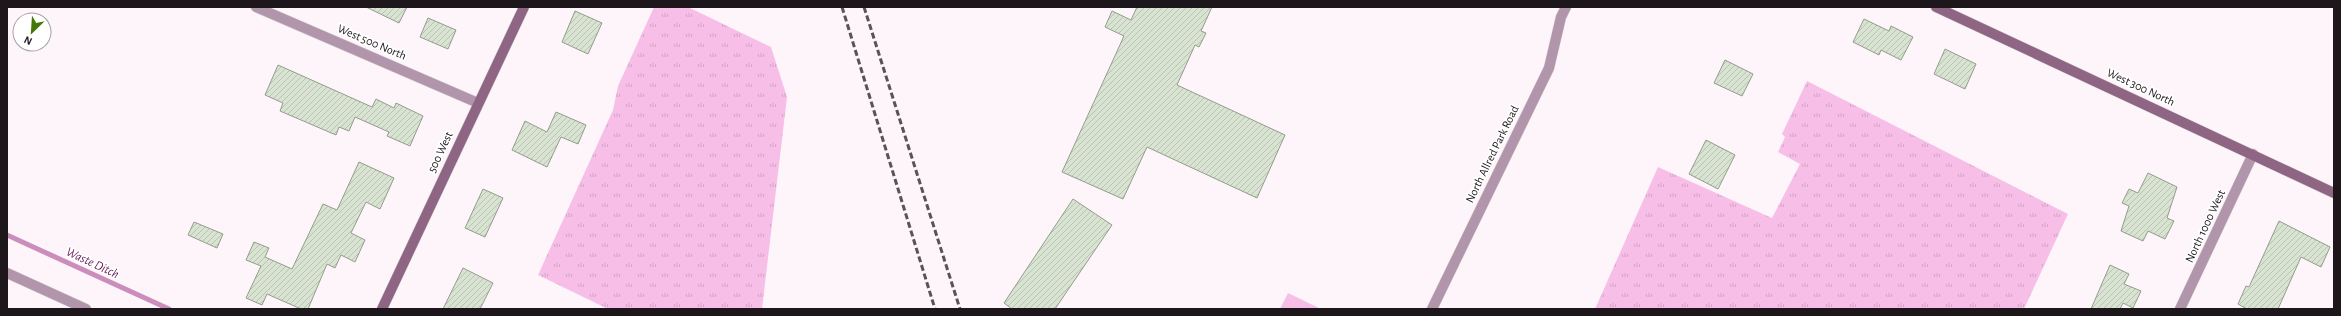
<svg xmlns="http://www.w3.org/2000/svg" width="2341" height="316" font-family="'Alegreya Sans',sans-serif">
  <style>
    .grass { fill: url(#grass-tufts) }
    .park { fill: #f7bfe8 }
    .lines { fill: none; stroke-linecap: round; stroke-linejoin: round }
    .stream { stroke: #cb8dbc; stroke-width: 5 }
    .building { fill: url(#building-hatch); stroke: #939d8c }
    .street-casing { stroke: #d9d1d6; stroke-width: 11 }
    .secondary-casing { stroke: #d9d1d6; stroke-width: 11 }
    .street { stroke: #b195aa; stroke-width: 10 }
    .secondary { stroke: #8e6684; stroke-width: 10 }
    .rail { stroke: #595358; stroke-width: 3; stroke-dasharray: 6 3; stroke-linecap: butt }
    .labels { text-anchor: middle; stroke-width: 3.5; stroke-linejoin: round; paint-order: stroke }
    .street-label { font-size: 12px; fill: #1d171c; stroke: #fff }
    .water-label { font-size: 13px; font-style: italic; fill: #671d5a; stroke: #fff }
  </style>
  <defs>
    <pattern id="grass-tufts" width="24" height="20" patternUnits="userSpaceOnUse"><rect width="24" height="20" fill="#f7bfe8"/><path d="M3 7l-1-3M5 7V3M7 7l1-3M15 17l-1-3M17 17v-4M19 17l1-3" fill="none" stroke="#d3a3c6"/></pattern>
    <pattern id="building-hatch" width="6" height="6" patternUnits="userSpaceOnUse"><rect width="6" height="6" fill="#d8e4d1"/><path d="M-1 1l2-2M0 6l6-6M5 7l2-2" fill="none" stroke="#b9c3b3"/></pattern>
  </defs>
  <rect width="100%" height="100%" fill="#fdf5fa"/>
  <g class="grass">
    <polygon points="654,7 688,7 771,47 787,97 762,309 608,309 538,275 613,110 618,86"/>
    <polygon points="1807,81 2068,214 2024,309 1595,309 1658,167 1772,218 1800,164 1778,152 1785,137 1782,134"/>
  </g>
  <polygon class="park" points="1288,293 1321,309 1280,309"/>
  <g class="lines">
    <polyline class="stream" points="7,235 169,309"/>
  </g>
  <g class="building">
    <polygon points="366,7 407,7 399,23"/>
    <polygon points="1137,7 1212,7 1201,31 1206,33 1199,47 1195,45 1177,85 1285,135 1257,198 1147,147 1123,199 1062,172 1124,36 1105,27 1112,11 1131,20"/>
    <polygon points="575,11 602,23 588,54 562,42"/>
    <polygon points="428,18 456,30 448,49 420,37"/>
    <polygon points="1864,19 1889,31 1891,26 1913,37 1901,60 1881,50 1879,55 1853,42"/>
    <polygon points="1945,49 1976,64 1965,89 1934,74"/>
    <polygon points="1725,60 1753,74 1742,96 1714,83"/>
    <polygon points="278,65 372,107 376,99 394,108 396,103 423,116 410,146 387,136 389,132 355,117 349,131 339,127 336,135 280,111 283,103 265,95"/>
    <polygon points="556,112 586,125 578,144 561,137 547,167 512,150 525,121 547,132"/>
    <polygon points="1706,140 1735,155 1718,189 1689,174"/>
    <polygon points="359,162 394,178 380,209 366,202 351,233 365,240 355,262 341,255 335,268 327,264 308,309 301,309 267,294 262,305 246,298 261,266 246,260 254,242 269,248 265,257 292,269 323,204 337,210"/>
    <polygon points="2148,173 2177,187 2167,218 2174,221 2165,239 2148,231 2143,241 2121,231 2129,206 2122,203 2129,189 2138,193"/>
    <polygon points="483,189 503,198 485,237 465,228"/>
    <polygon points="1073,199 1112,225 1055,309 1012,309 1004,303"/>
    <polygon points="2279,221 2330,247 2321,267 2301,257 2278,309 2247,309 2238,304 2246,286 2249,287"/>
    <polygon points="194,222 223,234 217,248 188,235"/>
    <polygon points="2110,265 2129,274 2124,284 2141,291 2133,308 2123,303 2120,309 2091,309"/>
    <polygon points="463,268 493,283 480,309 443,309"/>
  </g>
  <g class="lines">
    <g class="street-casing">
      <g id="street">
        <polyline points="256,7 478,103"/>
        <polyline points="7,273 86,309"/>
        <polyline points="1432,309 1549,68 1561,17 1566,7"/>
        <polyline points="2180,309 2253,154"/>
      </g>
    </g>
    <g class="secondary-casing">
      <g id="secondary">
        <polyline points="1936,7 2334,193"/>
        <polyline points="382,309 524,7"/>
      </g>
    </g>
    <use href="#street" class="street"/>
    <use href="#secondary" class="secondary"/>
    <g class="rail">
      <polyline points="842,7 935,309"/>
      <polyline points="864,7 960,309"/>
    </g>
  </g>
  <g class="labels">
    <g class="street-label">
      <text transform="translate(372 42) rotate(23)" y="4">West 500 North</text>
      <text transform="translate(2141 87) rotate(25)" y="4">West 300 North</text>
      <text transform="translate(440 152) rotate(-65)" y="4">500 West</text>
      <text transform="translate(1492 154) rotate(-64)" y="4">North Allred Park Road</text>
      <text transform="translate(2205 226) rotate(-65)" y="4">North 1000 West</text>
    </g>
    <g class="water-label">
      <text transform="translate(93 262) rotate(25)" y="5">Waste Ditch</text>
    </g>
  </g>
  <rect width="2341" height="316" fill="none" stroke="#1d171c" stroke-width="16"/>
  <g transform="translate(32 32) rotate(205)"><circle r="19" fill="#ffffff" stroke="#a5a2a4"/>
  <path d="M0-3L7 15L0 10L-7 15Z" fill="#447806"/>
  <text y="-6" font-size="11" font-weight="bold" text-anchor="middle" fill="#1d171c">N</text>
  </g>
</svg>
